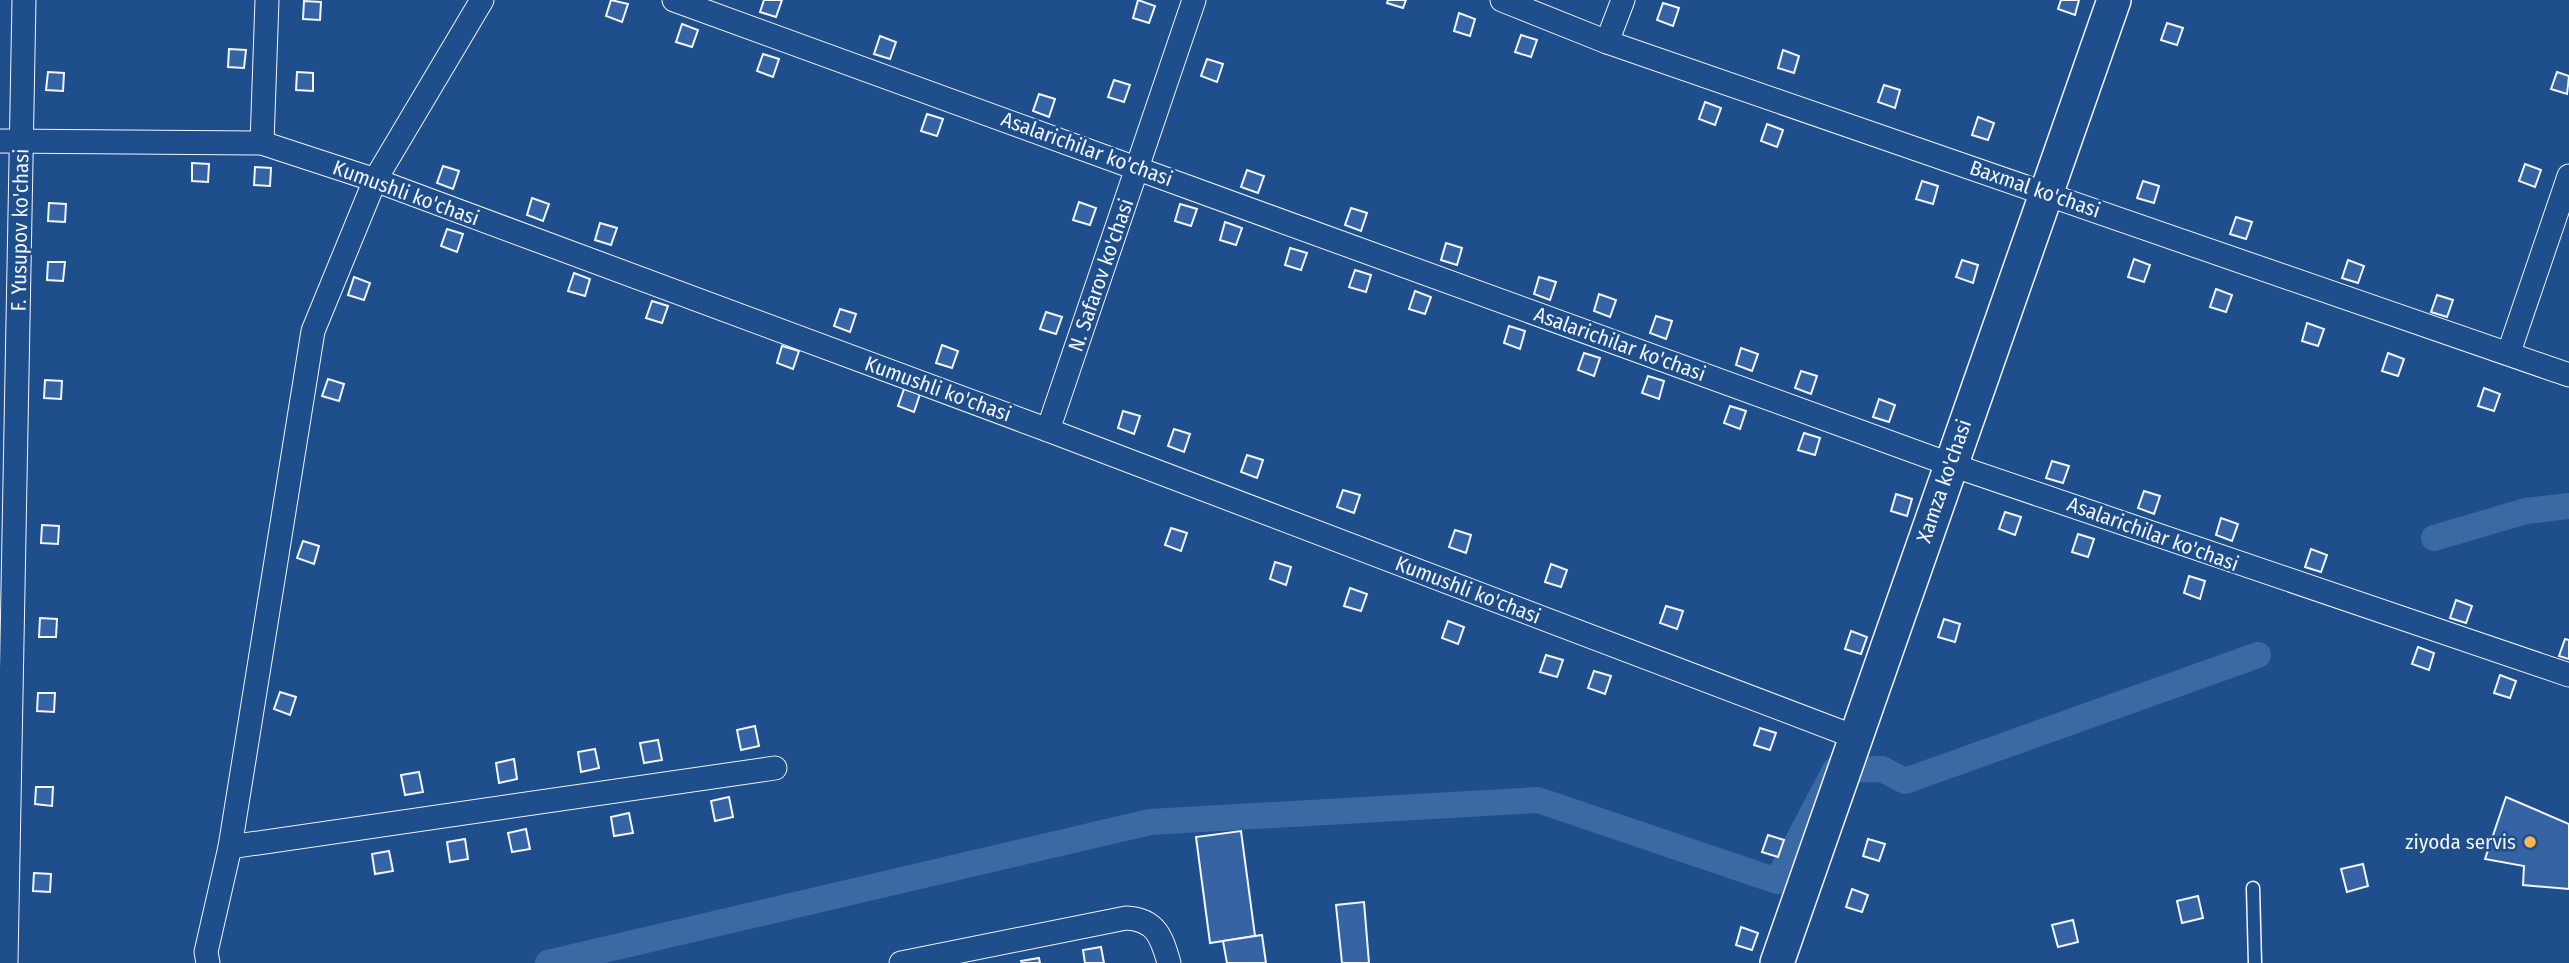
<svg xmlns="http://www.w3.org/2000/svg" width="2569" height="963" font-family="'Fira Sans Condensed',sans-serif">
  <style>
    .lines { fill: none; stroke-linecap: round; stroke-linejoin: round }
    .canal { stroke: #3b69a3; stroke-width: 26 }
    .building { fill: #3563a3; stroke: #f2f6ff; stroke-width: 2 }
    .lane-casing { stroke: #f2f6ff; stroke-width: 15 }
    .street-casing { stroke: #f2f6ff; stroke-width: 25 }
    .secondary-casing { stroke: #f2f6ff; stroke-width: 36 }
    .lane { stroke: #1f4e8c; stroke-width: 12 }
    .street { stroke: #1f4e8c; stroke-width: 23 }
    .secondary { stroke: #1f4e8c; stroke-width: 33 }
    .poi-dot { fill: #ffb74d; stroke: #1f4e8c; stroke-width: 2.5 }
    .labels { text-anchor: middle; stroke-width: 5; stroke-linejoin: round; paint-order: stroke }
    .street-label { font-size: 21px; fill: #f2f6ff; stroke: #1f4e8c }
    .poi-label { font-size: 21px; fill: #f2f6ff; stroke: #1f4e8c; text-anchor: end }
  </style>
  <rect width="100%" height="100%" fill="#1f4e8c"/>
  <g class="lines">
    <g class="canal">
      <polyline points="2434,538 2526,511 2569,506"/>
      <polyline points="548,963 1150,822 1538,800 1777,881 1835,770 1882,769 1905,781 2258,655"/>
    </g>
  </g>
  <g class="building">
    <polygon points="611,0 628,4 622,22 606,16"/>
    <polygon points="764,0 782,0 776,17 760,12"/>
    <polygon points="1138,0 1155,6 1149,23 1133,18"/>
    <polygon points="1388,0 1406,0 1403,8 1387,3"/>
    <polygon points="2061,0 2079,0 2075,15 2058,9"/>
    <polygon points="304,1 321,2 320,20 303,19"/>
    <polygon points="1663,3 1679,8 1673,26 1657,20"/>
    <polygon points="1459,13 1475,19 1470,36 1454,31"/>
    <polygon points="2167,23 2183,28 2177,45 2161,40"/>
    <polygon points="682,24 698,30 692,47 676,42"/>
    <polygon points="1521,35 1537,40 1531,57 1515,52"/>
    <polygon points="880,36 896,42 890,59 874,54"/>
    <polygon points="229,49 246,50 244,68 228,67"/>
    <polygon points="1783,50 1799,56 1794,73 1778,68"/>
    <polygon points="763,54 779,59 773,77 757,71"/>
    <polygon points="1207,59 1223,64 1217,82 1201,76"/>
    <polygon points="48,72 64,73 63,91 46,90"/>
    <polygon points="297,72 313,73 313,91 296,90"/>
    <polygon points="2557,72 2569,76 2567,94 2551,89"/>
    <polygon points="1114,80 1130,85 1124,102 1108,97"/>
    <polygon points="1884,85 1900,90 1895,108 1878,102"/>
    <polygon points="1039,94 1055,99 1049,117 1033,111"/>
    <polygon points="1705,102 1721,108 1715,125 1699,119"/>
    <polygon points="927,114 943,119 937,136 921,131"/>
    <polygon points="1978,117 1994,123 1988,140 1972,135"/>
    <polygon points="1767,124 1783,130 1777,147 1761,141"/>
    <polygon points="192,163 209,164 208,182 192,181"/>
    <polygon points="2525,164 2541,170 2535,187 2519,181"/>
    <polygon points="443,166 459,171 453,189 437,183"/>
    <polygon points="255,167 271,168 270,186 254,185"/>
    <polygon points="1247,170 1264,176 1258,193 1241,187"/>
    <polygon points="1922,181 1938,186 1933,204 1916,199"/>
    <polygon points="2143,181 2159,186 2154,203 2137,198"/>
    <polygon points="532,198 549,204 543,221 527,215"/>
    <polygon points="1079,202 1096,208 1090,225 1073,220"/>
    <polygon points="49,203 66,204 65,222 48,221"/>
    <polygon points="1180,204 1197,209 1191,226 1175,221"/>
    <polygon points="1351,208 1367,213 1361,231 1345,225"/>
    <polygon points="2236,217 2252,222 2246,239 2230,234"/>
    <polygon points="1225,222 1242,228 1236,245 1220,240"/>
    <polygon points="600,223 617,228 611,245 595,240"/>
    <polygon points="447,229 463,234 457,252 441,246"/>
    <polygon points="1446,243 1462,248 1457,265 1441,260"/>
    <polygon points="1290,248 1307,253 1301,270 1285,265"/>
    <polygon points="2134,259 2150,265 2144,282 2128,277"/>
    <polygon points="1962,260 1978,265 1973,283 1956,277"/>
    <polygon points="2348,260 2364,266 2358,283 2342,278"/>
    <polygon points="48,262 65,262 63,281 47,280"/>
    <polygon points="1355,270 1371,275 1366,292 1349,287"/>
    <polygon points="574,273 590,279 585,296 568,291"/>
    <polygon points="354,277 370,283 364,300 348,295"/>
    <polygon points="1539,277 1556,282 1550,300 1534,294"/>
    <polygon points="2216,289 2232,295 2226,312 2210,307"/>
    <polygon points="1415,291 1431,297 1425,314 1409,309"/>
    <polygon points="1599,294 1616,300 1610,317 1594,311"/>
    <polygon points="2437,295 2453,300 2447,317 2431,312"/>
    <polygon points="652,301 668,306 662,323 646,318"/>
    <polygon points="840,309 856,314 850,332 834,326"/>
    <polygon points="1046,312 1062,317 1056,334 1040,329"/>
    <polygon points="1656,316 1672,321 1666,339 1650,333"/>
    <polygon points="2307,323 2324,329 2318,346 2302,341"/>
    <polygon points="1509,326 1525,331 1520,349 1504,343"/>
    <polygon points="942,345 958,351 952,368 936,363"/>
    <polygon points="782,346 799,351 793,369 777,363"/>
    <polygon points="1741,348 1758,354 1752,371 1736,365"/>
    <polygon points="1584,353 1600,358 1594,376 1578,370"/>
    <polygon points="2388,353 2404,359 2398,376 2382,371"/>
    <polygon points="1801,371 1817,376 1811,394 1795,388"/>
    <polygon points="1648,376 1664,381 1659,399 1642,393"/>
    <polygon points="328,379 344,384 339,401 322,396"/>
    <polygon points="45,380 62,381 61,399 44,398"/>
    <polygon points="2484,388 2500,394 2494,411 2478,406"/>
    <polygon points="904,389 920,394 914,412 898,406"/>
    <polygon points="1879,399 1895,405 1889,422 1873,417"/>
    <polygon points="1730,406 1746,411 1740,429 1724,423"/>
    <polygon points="1123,411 1140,416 1134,434 1118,428"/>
    <polygon points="1174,429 1190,434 1184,452 1168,446"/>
    <polygon points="1804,433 1820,438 1815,455 1798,450"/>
    <polygon points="1247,455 1263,460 1257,478 1241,472"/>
    <polygon points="2052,461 2069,466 2063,483 2046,478"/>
    <polygon points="1343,490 1360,495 1354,513 1337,507"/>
    <polygon points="2144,491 2160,496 2154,514 2138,508"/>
    <polygon points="1896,494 1912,499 1907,516 1891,511"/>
    <polygon points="2005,512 2021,517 2015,535 1999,529"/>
    <polygon points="2221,518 2238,524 2232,541 2216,535"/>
    <polygon points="42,525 59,526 58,544 41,543"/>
    <polygon points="1171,528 1187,533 1181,551 1165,545"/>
    <polygon points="1455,530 1471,535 1466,553 1449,547"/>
    <polygon points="2078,534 2094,539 2088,557 2072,552"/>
    <polygon points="303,541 319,546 314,564 297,558"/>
    <polygon points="2311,549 2327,555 2321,572 2305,567"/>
    <polygon points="1275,562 1291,567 1286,585 1270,579"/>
    <polygon points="1551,564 1567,570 1561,587 1545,582"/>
    <polygon points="2189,576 2205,581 2200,599 2184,593"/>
    <polygon points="1350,588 1367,594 1361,611 1344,606"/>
    <polygon points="2456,600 2472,606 2466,623 2450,618"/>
    <polygon points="1666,606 1683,611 1677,629 1660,623"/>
    <polygon points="40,618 57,619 56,637 39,637"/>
    <polygon points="1944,619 1960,624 1955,642 1938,637"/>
    <polygon points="1448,621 1464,627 1458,644 1442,638"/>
    <polygon points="1851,631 1867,637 1861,654 1845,649"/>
    <polygon points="2565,639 2569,640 2569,659 2559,656"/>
    <polygon points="2418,647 2434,653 2429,670 2412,664"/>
    <polygon points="1546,655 1563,660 1557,677 1540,672"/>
    <polygon points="1594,671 1611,676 1605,694 1588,688"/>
    <polygon points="2500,675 2516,681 2510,698 2494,693"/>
    <polygon points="280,692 296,697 290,715 274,709"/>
    <polygon points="38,693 55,693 54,712 37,711"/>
    <polygon points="755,726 759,746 741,750 737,730"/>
    <polygon points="1760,728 1776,733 1770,750 1754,745"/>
    <polygon points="658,740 662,760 644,763 640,743"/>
    <polygon points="595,749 599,768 581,772 578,752"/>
    <polygon points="514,759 517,779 499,783 496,763"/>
    <polygon points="419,772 423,792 405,795 401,775"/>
    <polygon points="36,787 53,787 52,806 35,804"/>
    <polygon points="729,797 733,817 715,821 711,801"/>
    <polygon points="2506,797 2569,824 2569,889 2523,885 2524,866 2485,859"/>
    <polygon points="629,813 633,833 614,836 611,817"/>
    <polygon points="526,829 530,849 512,852 508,833"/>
    <polygon points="1241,831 1255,936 1210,943 1196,837"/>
    <polygon points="1768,835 1784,840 1778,857 1762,852"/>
    <polygon points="465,839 468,859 450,862 447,842"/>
    <polygon points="1868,839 1885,844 1879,861 1863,856"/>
    <polygon points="389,851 393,871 375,874 372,854"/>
    <polygon points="2363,864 2368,886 2347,892 2341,869"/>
    <polygon points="34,873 51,874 50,892 33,891"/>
    <polygon points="1852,889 1868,895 1862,912 1846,907"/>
    <polygon points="2198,896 2203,918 2182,923 2177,901"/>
    <polygon points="1364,902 1369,963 1342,963 1336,905"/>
    <polygon points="2073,920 2078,942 2058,947 2052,925"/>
    <polygon points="1741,927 1758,933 1752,950 1736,945"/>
    <polygon points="1262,935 1266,963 1227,963 1223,941"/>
    <polygon points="1101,947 1104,963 1085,963 1083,950"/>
    <polygon points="1039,958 1040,963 1022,963 1021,961"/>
  </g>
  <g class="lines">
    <g class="lane-casing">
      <polyline id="lane" points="2253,888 2255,963"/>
    </g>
    <g class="street-casing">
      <g id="street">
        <polyline points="482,0 375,180 313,331 230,847 775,768"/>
        <polyline points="674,0 1949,464 2569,675"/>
        <polyline points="1502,0 1607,42 2569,375"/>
        <polyline points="1607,42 1623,0"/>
        <polyline points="0,141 262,143 375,180 1048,430 1855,737"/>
        <polyline points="262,143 267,0"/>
        <polyline points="2509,352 2569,176"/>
        <polyline points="1048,430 1194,0"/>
        <polyline points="6,963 24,0"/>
        <polyline points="208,963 206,952 230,847"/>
        <path d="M901,963L1126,918C1156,919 1162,938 1169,963"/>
      </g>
    </g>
    <g class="secondary-casing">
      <polyline id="secondary" points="1777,963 2114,0"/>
    </g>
    <use href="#lane" class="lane"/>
    <use href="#street" class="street"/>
    <use href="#secondary" class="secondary"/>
  </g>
  <circle class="poi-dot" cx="2530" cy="842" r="7"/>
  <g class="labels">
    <g class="street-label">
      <text transform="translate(1087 149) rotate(20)" y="7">Asalarichilar ko'chasi</text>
      <text transform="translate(2035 189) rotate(19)" y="7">Baxmal ko'chasi</text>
      <text transform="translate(406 193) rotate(20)" y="7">Kumushli ko'chasi</text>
      <text transform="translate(20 230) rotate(-89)" y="7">F. Yusupov ko'chasi</text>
      <text transform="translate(1101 275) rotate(-71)" y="7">N. Safarov ko'chasi</text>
      <text transform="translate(1620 344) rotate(20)" y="7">Asalarichilar ko'chasi</text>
      <text transform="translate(938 389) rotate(20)" y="7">Kumushli ko'chasi</text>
      <text transform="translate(1944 481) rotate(-71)" y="7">Xamza ko'chasi</text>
      <text transform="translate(2153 534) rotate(20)" y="7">Asalarichilar ko'chasi</text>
      <text transform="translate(1468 590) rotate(21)" y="7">Kumushli ko'chasi</text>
    </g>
    <g class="poi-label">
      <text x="2516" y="849">ziyoda servis</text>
    </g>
  </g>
</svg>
